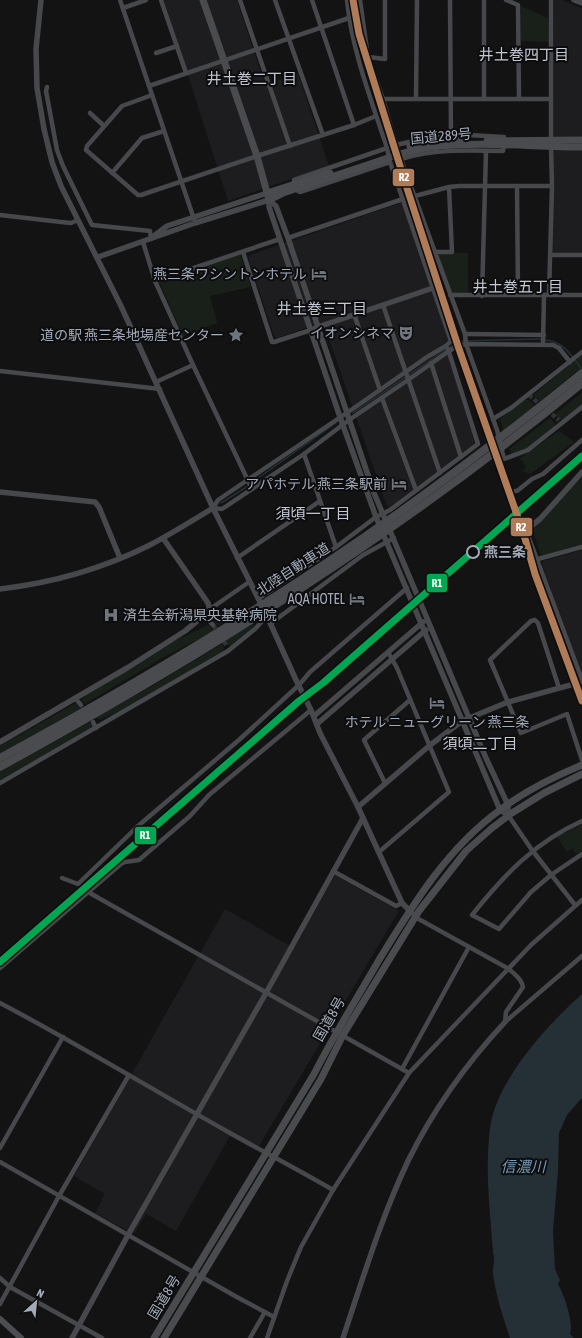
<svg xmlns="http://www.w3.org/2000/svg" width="582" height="1338" font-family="'Asap Condensed','Noto Sans JP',sans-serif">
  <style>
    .built { fill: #1d1d1f }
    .green { fill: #19201a }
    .water { fill: #252f36 }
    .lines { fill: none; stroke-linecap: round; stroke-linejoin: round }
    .stream { stroke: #252f36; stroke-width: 1.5 }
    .minor-tunnel { stroke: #303134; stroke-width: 4.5; stroke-dasharray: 4.5 2; stroke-linecap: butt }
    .minor { stroke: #47484c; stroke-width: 4.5 }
    .tertiary { stroke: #47484c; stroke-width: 5.5 }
    .secondary { stroke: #4b4d51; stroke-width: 6 }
    .trunk { stroke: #4a4b4e; stroke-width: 7 }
    .motorway { stroke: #494b4e; stroke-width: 8 }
    .rail { stroke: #47494c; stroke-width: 1.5; stroke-dasharray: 5 4; stroke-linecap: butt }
    .rail-1-casing { stroke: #0d0d0f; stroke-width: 10 }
    .rail-2-casing { stroke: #0d0d0f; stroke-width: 10 }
    .rail-1 { stroke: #00a651; stroke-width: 7 }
    .rail-2 { stroke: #b07c57; stroke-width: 7 }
    .stop-dot { fill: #0d0d0f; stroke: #a2aab6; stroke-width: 2 }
    .labels { text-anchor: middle; stroke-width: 4; stroke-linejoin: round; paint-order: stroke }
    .street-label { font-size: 14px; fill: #a2aab6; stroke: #0d0d0f }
    .poi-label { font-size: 14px; fill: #a2aab6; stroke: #0d0d0f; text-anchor: end }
    .stop-label { font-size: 14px; font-weight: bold; fill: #a2aab6; stroke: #0d0d0f; text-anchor: start }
    .neighbourhood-label { font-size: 15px; fill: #c4c8d2; stroke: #0d0d0f }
    .water-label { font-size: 15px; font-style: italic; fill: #769bb5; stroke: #0d0d0f }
    .line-badge { stroke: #0d0d0f; stroke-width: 1.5 }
    .badge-label { font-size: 11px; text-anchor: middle; font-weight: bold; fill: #fff }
  </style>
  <rect width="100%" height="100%" fill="#131313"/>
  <g class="built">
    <polygon points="164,0 237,0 265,85 298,73 329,166 228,201"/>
    <polygon points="554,0 562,0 582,8 582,257 552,257"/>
    <polygon points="401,203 402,204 449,341 445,343 475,444 390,507 387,506 323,322 277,338 274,336 248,257 250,255"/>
    <polygon points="582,550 582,679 542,564 543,561"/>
    <polygon points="335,875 399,911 256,1151 230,1136 176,1231 146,1214 134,1234 95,1213 105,1194 74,1176 225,909 294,948"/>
  </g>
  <g class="green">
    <polygon points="521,6 548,18 549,42 521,41"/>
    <polygon points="435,253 468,253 468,294 451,294"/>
    <polygon points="240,255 251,287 210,296 217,323 183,336 159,281"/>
    <polygon points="582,355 582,367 540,401 533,395"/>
    <polygon points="582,393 582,405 562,421 555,414"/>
    <polygon points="525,400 528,400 535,406 503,430 500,419"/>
    <polygon points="550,418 555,424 553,428 527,449 513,456 509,449"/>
    <polygon points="559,431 561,432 574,442 530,474 522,471 526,467 520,458"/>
    <polygon points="582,477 582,545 541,556 532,528"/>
    <polygon points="233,607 242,611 218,626 215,623 215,616 226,609"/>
    <polygon points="253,624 253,629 232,646 228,645 226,639"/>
    <polygon points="208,625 214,631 162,658 85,704 81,699 169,643 190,634"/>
    <polygon points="222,644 224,649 223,651 123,710 99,720 96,717 147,689"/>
    <polygon points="74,704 78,705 81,708 0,754 0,746"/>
    <polygon points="90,722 93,727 0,780 0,772"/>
    <polygon points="582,824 582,851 576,854 573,848 567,852 557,837"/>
  </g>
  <path class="water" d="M582,994V1098L567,1115L559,1133L558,1171L553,1231L555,1269L560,1280L558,1284C564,1294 574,1323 570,1334L574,1338H510C503,1317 496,1296 493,1274C492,1267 496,1260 493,1253C490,1210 484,1165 491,1122C500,1077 548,1024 582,994Z"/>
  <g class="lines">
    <g class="stream">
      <path d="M545,340C563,341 571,355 581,368"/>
      <polyline points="353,413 450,347 461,341 541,339"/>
      <polyline points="251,483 336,423"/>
      <polyline points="221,503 248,486"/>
    </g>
    <g class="minor-tunnel">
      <polyline points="529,395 542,406"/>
      <polyline points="547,410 559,420"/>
      <polyline points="213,625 227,646"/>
    </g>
    <g class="minor">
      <polyline points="120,0 194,219"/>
      <polyline points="161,0 186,73"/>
      <polyline points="240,0 290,146"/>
      <polyline points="275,0 323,135"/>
      <polyline points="312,0 354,125"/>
      <path d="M347,0C352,51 371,99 387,148L390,162L451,341L446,346L427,357L354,408L218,500L213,508L222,509L304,454L349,420L408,380L449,351L458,346L466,344L553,345L559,348L570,362"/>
      <polyline points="360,0 368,57"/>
      <polyline points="385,0 385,59 368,57 383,99 395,141 406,173 465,334 466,344 497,430 504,459 528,450 582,407"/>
      <polyline points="450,0 451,137"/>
      <polyline points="484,0 484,99"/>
      <polyline points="506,0 518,5 519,99"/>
      <polyline points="123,8 146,0"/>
      <polyline points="156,53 177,46"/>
      <polyline points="149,86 349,18"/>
      <polyline points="47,87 46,91 57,150 63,166 92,225 150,231 151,239"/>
      <polyline points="152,95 122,106 87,146 86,150 138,195 141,195 257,156 354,125 376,116"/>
      <polyline points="383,99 550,99"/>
      <polyline points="416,99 417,0"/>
      <polyline points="90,113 104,126"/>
      <polyline points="551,140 551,0"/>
      <polyline points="396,145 426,138 469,135 504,137 504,140"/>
      <path d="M401,159C433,149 470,150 503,151L504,146"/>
      <polyline points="112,173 142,138 164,131"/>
      <polyline points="294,184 294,180 387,148"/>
      <polyline points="517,186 518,295"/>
      <polyline points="295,189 300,192 390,162"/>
      <polyline points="415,196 449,187 459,186 552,186"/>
      <polyline points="0,215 61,222 71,223 78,220"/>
      <polyline points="288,238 403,199"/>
      <polyline points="143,242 155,281 193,365 252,489"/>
      <polyline points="243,252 272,342 274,342 311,330"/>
      <polyline points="435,252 452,252 449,187"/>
      <polyline points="551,255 582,255"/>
      <polyline points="155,281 280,239"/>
      <polyline points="450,295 582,295"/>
      <polyline points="549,295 552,186 551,147"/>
      <polyline points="482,296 486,151"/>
      <polyline points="383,305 440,473"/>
      <polyline points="354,314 380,390"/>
      <polyline points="465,334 544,335"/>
      <polyline points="543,344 544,295"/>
      <polyline points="431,363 461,457"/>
      <polyline points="0,371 160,389"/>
      <polyline points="156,382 193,365"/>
      <polyline points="382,398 416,490"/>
      <polyline points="493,419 511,408 582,352"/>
      <polyline points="304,454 336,547"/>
      <polyline points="515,491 517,491 532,479 543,474 582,440"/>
      <polyline points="526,530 582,680"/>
      <polyline points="237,558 320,501"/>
      <polyline points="538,559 582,547"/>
      <polyline points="258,599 336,547 376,517 390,510 478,444 448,349"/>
      <polyline points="209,608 213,607 249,582"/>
      <polyline points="204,616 213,625"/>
      <polyline points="270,624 363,555 394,538"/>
      <polyline points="559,688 538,623 535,620 531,621 490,660 521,733 567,714 582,760"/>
      <polyline points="75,698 81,705"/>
      <polyline points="93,722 96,728"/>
      <polyline points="0,783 228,651 255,629 267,616"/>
      <polyline points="385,783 364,740 410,700"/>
      <polyline points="508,815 532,850 575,905"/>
      <path d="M582,821C535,842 504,875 472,915L499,929L531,892L551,875L582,854"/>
      <polyline points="379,852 449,792 397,668 388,652"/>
      <polyline points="333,871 396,906 402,903"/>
      <polyline points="62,878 78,884 138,826 240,739 299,685 310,672 407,588"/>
      <polyline points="88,892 409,1073"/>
      <path d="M415,917L509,969C514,974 522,979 523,987L506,1012L505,1022"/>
      <polyline points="0,968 122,863 125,862 139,860 190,816 209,795 311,710"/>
      <path d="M0,1003C78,1044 153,1090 230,1133C264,1152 299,1170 333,1190"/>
      <polyline points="505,1022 582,956"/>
      <polyline points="402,1069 469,947"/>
      <polyline points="0,1148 63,1037"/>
      <polyline points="0,1162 235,1296 274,1317"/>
      <polyline points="0,1278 10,1287 102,1338"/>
      <polyline points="0,1304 59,1196 129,1075"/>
      <polyline points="250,1338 265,1312"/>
      <polyline points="267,1338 287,1281 301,1247 333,1190 409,1073 531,945 582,900"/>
    </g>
    <g class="tertiary">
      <polyline points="41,0 36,49 37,88 44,129 52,162 61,186 121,306 213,508 267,616 296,680 311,710 320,733 358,807 402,903 412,913"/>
      <polyline points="574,0 582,3"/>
      <polyline points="269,200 269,207 340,417 376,517 500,810 508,815"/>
      <polyline points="269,200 276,206 288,238 374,493 486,758 508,805 508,815"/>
      <polyline points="154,236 167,226 267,193"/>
      <polyline points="98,257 195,223 269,200"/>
      <polyline points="315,328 433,288"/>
      <polyline points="0,492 95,502 99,507 120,558"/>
      <polyline points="526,530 540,519 582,472"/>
      <path d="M0,589C52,583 102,569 150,545C171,534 192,521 213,508"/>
      <polyline points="314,716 423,622"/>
      <polyline points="317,724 426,630"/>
      <polyline points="0,742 127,668 185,631 207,613 209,607 208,603 163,538"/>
      <polyline points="358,807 429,746 462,721 508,702 582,682"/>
      <polyline points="72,1338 128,1235 266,993 363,818"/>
      <path d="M343,1338C363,1278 381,1218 408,1161C433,1110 466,1064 505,1022"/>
    </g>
    <polyline class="secondary" points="0,1319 21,1338"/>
    <g class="trunk">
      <path d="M203,0L257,156L269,200L283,193C310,184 337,175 364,166C386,159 407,150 431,147C481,141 532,147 582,147"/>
      <polyline points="487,141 582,140"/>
      <polyline points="410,146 430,142 461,141"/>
      <polyline points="267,193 330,173"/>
      <path d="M154,1338L314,1074C334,1035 357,998 379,960C412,906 447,848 500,810C525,791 553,777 582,765"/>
      <polyline points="164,1338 321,1079 343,1035 419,911 466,851 492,828 512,813 544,793 582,774"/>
    </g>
    <g class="motorway">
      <path d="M0,758C83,713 165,666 246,615C363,542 475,460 582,373"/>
      <path d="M0,767C204,655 402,532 582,383"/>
    </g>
    <g class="rail">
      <polyline points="353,0 359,34 405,182 458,346 524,535 535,574 582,701"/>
      <polyline points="200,788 299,701 323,683 582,456"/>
    </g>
    <g class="rail-1-casing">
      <polyline id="rail-1" points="0,962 299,701 323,683 582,456"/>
    </g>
    <g class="rail-2-casing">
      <polyline id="rail-2" points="353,0 359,34 405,182 458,346 524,535 535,574 582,701"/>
    </g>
    <use href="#rail-1" class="rail-1"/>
    <use href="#rail-2" class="rail-2"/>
  </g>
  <defs>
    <g id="hotel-bare" transform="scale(1.2)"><path d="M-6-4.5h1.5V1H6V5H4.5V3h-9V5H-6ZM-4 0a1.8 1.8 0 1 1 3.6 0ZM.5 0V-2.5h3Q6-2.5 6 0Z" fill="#70757d" stroke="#0d0d0f" stroke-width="2.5" paint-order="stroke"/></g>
    <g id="theatre-bare" transform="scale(1.2)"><path d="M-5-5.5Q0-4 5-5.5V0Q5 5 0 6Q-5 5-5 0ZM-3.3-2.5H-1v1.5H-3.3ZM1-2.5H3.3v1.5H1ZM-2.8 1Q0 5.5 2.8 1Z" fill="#70757d" stroke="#0d0d0f" stroke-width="2.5" paint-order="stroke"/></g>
    <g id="sight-bare" transform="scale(1.2)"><path d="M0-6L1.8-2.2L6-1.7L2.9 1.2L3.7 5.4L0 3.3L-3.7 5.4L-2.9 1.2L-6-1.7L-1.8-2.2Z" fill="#70757d" stroke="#0d0d0f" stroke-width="2.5" paint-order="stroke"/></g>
    <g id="hospital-bare" transform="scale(1.2)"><path d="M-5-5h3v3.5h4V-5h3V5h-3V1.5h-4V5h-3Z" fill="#70757d" stroke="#0d0d0f" stroke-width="2.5" paint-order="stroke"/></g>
  </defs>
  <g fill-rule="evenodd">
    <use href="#hotel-bare" x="319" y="274"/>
    <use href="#theatre-bare" x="406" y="333"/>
    <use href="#sight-bare" x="236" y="335"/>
    <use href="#hotel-bare" x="399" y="484"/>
    <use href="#hotel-bare" x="357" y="599"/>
    <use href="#hospital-bare" x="111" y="615"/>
    <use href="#hotel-bare" x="437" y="703"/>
  </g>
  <circle class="stop-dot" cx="473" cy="552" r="6"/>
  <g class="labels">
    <g class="street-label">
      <text transform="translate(441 136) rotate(-5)" y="5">国道289号</text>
      <text transform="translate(293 569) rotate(-33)" y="5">北陸自動車道</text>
      <text transform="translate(329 1019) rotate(-60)" y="5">国道8号</text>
      <text transform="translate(164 1297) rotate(-59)" y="5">国道8号</text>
    </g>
    <g class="poi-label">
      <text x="307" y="279">燕三条ワシントンホテル</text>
      <text x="394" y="338">イオンシネマ</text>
      <text x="224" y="340">道の駅 燕三条地場産センター</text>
      <text x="387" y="489">アパホテル 燕三条駅前</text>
      <text x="345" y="604">AQA HOTEL</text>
      <text x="123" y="620" text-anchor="start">済生会新潟県央基幹病院</text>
      <text x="437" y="727" text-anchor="middle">ホテル ニューグリーン 燕三条</text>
    </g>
    <g class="stop-label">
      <text x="484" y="557">燕三条</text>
    </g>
    <g class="neighbourhood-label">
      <text x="524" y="60">井土巻四丁目</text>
      <text x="252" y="84">井土巻二丁目</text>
      <text x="518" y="292">井土巻五丁目</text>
      <text x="322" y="314">井土巻三丁目</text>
      <text x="313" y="519">須頃一丁目</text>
      <text x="480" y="749">須頃二丁目</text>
    </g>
    <g class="water-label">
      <text x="523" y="1172">信濃川</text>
    </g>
  </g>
  <g class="line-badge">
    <rect x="392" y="168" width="23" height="19" rx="4" fill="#b07c57"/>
    <rect x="510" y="517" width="23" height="20" rx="4" fill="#b07c57"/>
    <rect x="426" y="573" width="22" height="20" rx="4" fill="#00a651"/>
    <rect x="134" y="826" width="23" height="19" rx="4" fill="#00a651"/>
  </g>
  <g class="badge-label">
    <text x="404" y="181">R2</text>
    <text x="521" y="531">R2</text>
    <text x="437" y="587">R1</text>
    <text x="145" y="839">R1</text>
  </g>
  <g transform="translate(36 1302) rotate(27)" stroke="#0d0d0f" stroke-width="3" paint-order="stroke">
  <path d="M0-3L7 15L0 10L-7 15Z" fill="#a2aab6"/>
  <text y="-6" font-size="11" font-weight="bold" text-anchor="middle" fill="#a2aab6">N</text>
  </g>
</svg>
